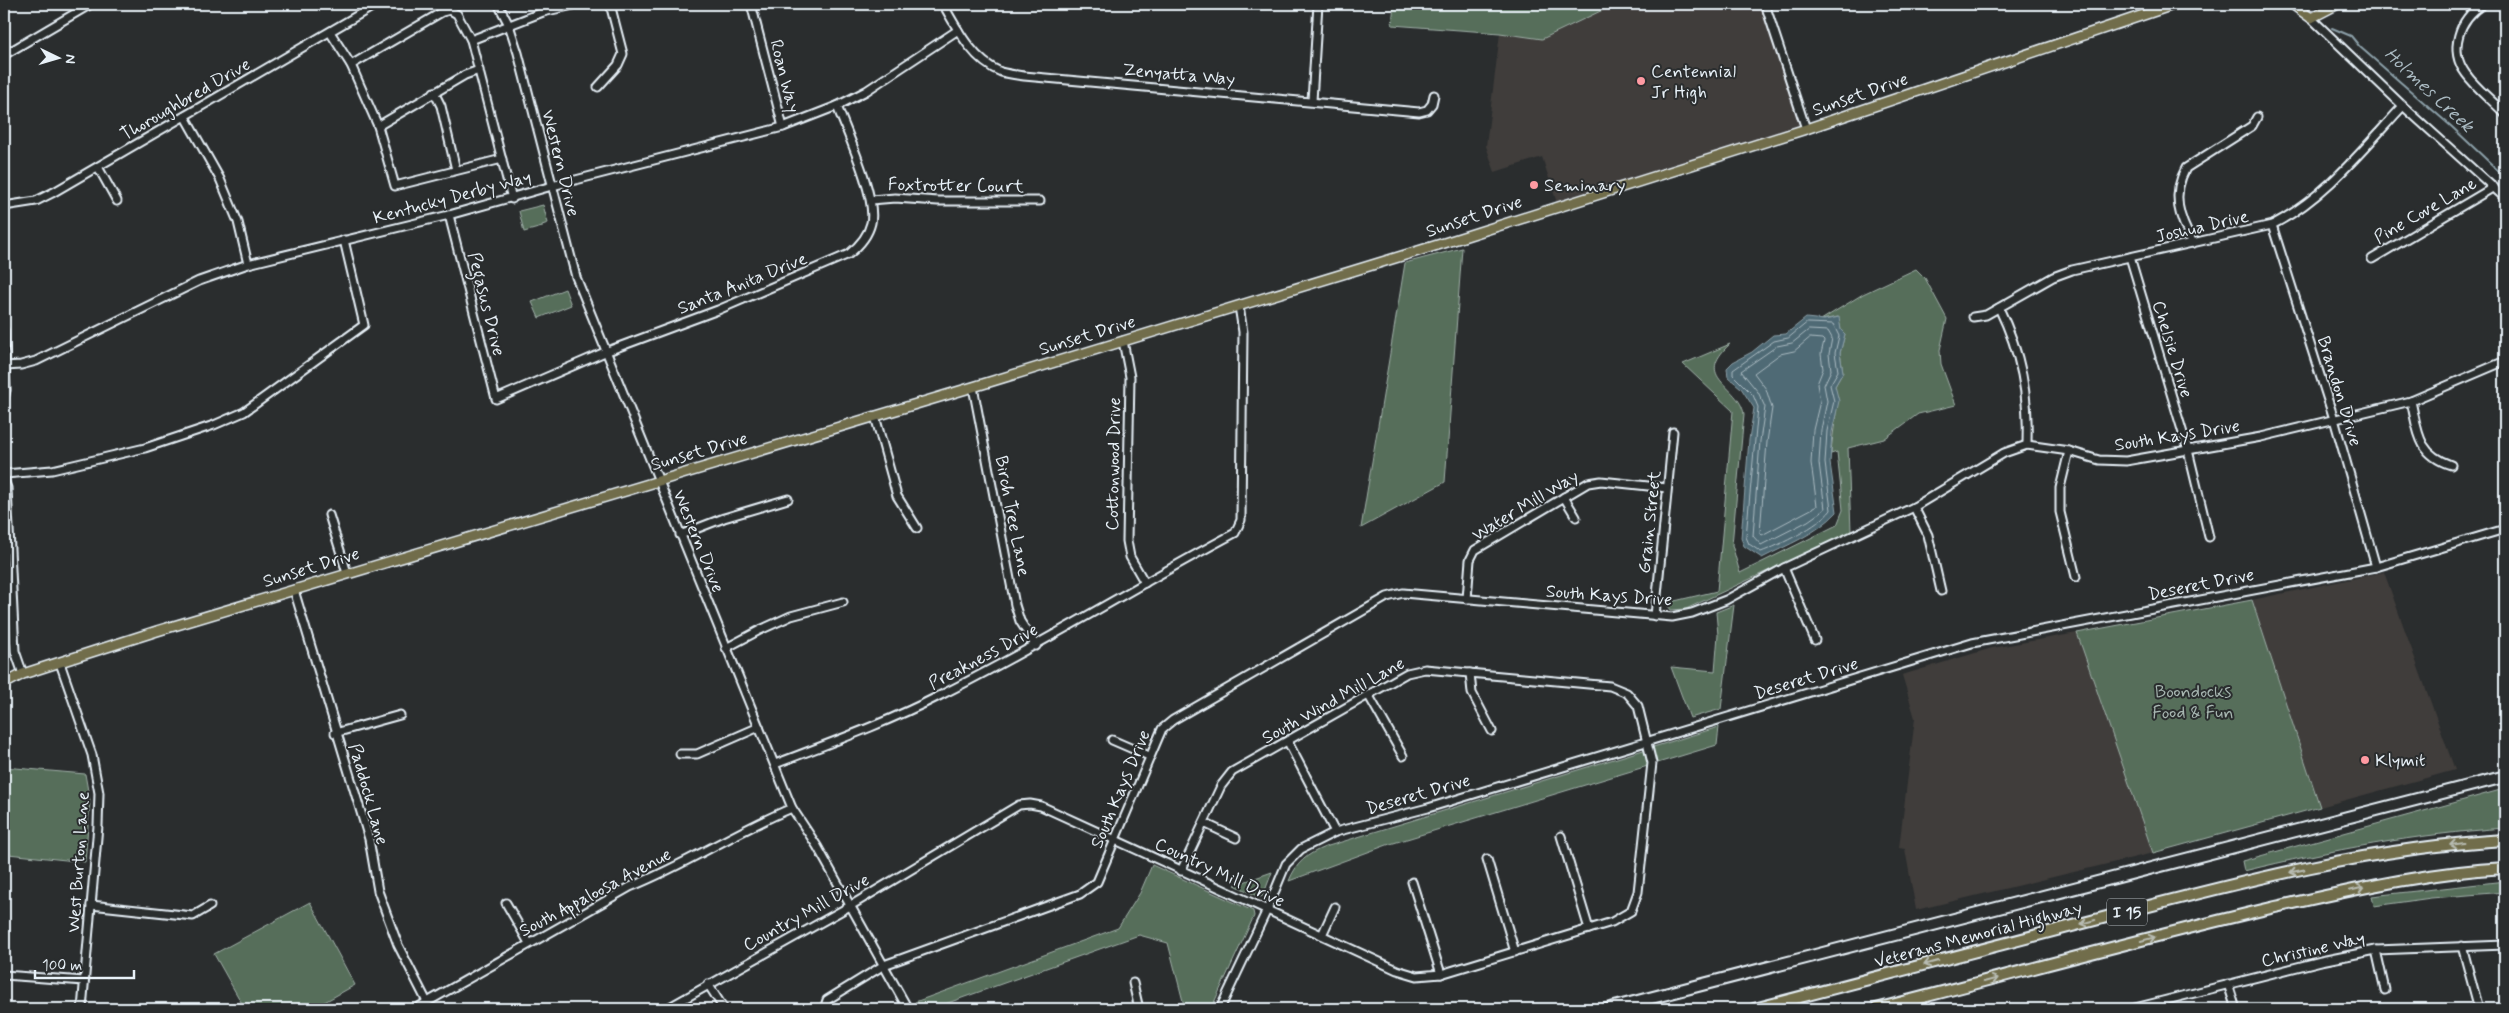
<svg xmlns="http://www.w3.org/2000/svg" width="2509" height="1013" font-family="Mynerve,sans-serif">
  <style>
    .built { fill: #403d3b }
    .green { fill: #576e5a; stroke: #a0b0a9 }
    .water { fill: #4f6a74; stroke: #8ca0a9 }
    .lines { fill: none; stroke-linecap: round; stroke-linejoin: round }
    .shore { stroke: #abbbc3; stroke-width: 1 }
    .stream { stroke: #8ca0a9; stroke-width: 2 }
    .minor-casing { stroke: #e8f1f8; stroke-width: 11 }
    .major-casing { stroke: #e8f1f8; stroke-width: 12 }
    .highway-casing { stroke: #e8f1f8; stroke-width: 14 }
    .minor { stroke: #2a2d2e; stroke-width: 7 }
    .major { stroke: #716d4b; stroke-width: 9 }
    .highway { stroke: #716d4b; stroke-width: 10 }
    .rail { stroke: #e8f1f8; stroke-width: 2 }
    .oneway { stroke: #b8bcb3 }
    .poi-dot { fill: #ff9aa2; stroke: #2a2d2e; stroke-width: 2 }
    .labels { text-anchor: middle; stroke-width: 4; stroke-linejoin: round; paint-order: stroke }
    .shield { fill: #2a2d2e; stroke: #afb6bb; stroke-width: 1 }
    .shield-label { font-size: 16px; font-weight: bold; fill: #e8f1f8 }
    .poi-label { font-size: 18px; fill: #e8f1f8; stroke: #2a2d2e; text-anchor: start }
    .street-label { font-size: 18px; fill: #e8f1f8; stroke: #2a2d2e }
    .park-label { font-size: 18px; fill: #a7b6b1; stroke: #2a2d2e }
    .water-label { font-size: 19px; font-style: italic; fill: #abbbc3; stroke: #2a2d2e }
  </style>
  <rect width="100%" height="100%" fill="#2a2d2e"/>
  <filter id="ink" filterUnits="userSpaceOnUse"><feTurbulence type="fractalNoise" baseFrequency=".02" numOctaves="2"/><feDisplacementMap in="SourceGraphic" scale="10" xChannelSelector="R" yChannelSelector="G"/><feConvolveMatrix kernelMatrix="1 2 1 2 8 2 1 2 1" color-interpolation-filters="sRGB"/></filter>
  <g filter="url(#ink)">
    <g class="built">
      <polygon points="1621,4 1760,4 1802,124 1558,206 1542,157 1495,172 1486,146 1500,33 1542,39 1609,7"/>
      <polygon points="2384,572 2455,770 2320,807 2252,600"/>
      <polygon points="2077,633 2153,853 1916,910 1905,849 1899,848 1915,718 1902,675 1992,648"/>
    </g>
    <g class="green">
      <polygon points="1394,4 1621,4 1609,7 1542,39 1500,33 1392,25"/>
      <polygon points="543,205 548,223 542,225 542,227 524,232 519,211"/>
      <polygon points="1462,248 1445,482 1361,528 1405,263"/>
      <path d="M1916,269L1925,278L1947,319L1940,350L1941,364L1956,405L1918,414L1884,439L1848,448L1851,532L1686,609L1671,610L1666,603L1717,591L1733,411L1683,364L1730,344C1692,379 1739,384 1744,414L1732,545L1740,573L1837,525L1843,510L1837,452L1831,454C1832,431 1840,408 1835,386L1843,372L1840,353L1845,334L1841,330L1838,317L1821,320L1863,294Z"/>
      <polygon points="565,289 571,305 539,318 532,302"/>
      <polygon points="2252,600 2320,807 2153,853 2077,633"/>
      <polygon points="1734,605 1721,709 1690,718 1671,667 1715,671 1718,635 1716,612"/>
      <path d="M1719,727L1717,745L1387,845L1289,881C1296,863 1307,854 1325,847Z"/>
      <polygon points="4,767 85,774 90,802 85,862 8,854 4,900"/>
      <path d="M2504,789L2505,828C2417,834 2330,850 2244,871L2242,861Z"/>
      <polygon points="1152,865 1253,911 1254,916 1211,1009 1185,1009 1168,943 1139,935 931,1009 918,1009 915,1002 1118,928 1140,893"/>
      <polygon points="1272,872 1263,896 1259,897 1235,885"/>
      <polygon points="2505,881 2505,892 2431,898 2374,906 2372,896"/>
      <polygon points="310,902 355,985 312,1009 245,1009 214,954"/>
    </g>
    <path class="water" d="M1839,317L1841,330L1845,334L1840,353L1843,372L1835,386L1839,401L1832,432L1830,463L1837,512C1817,534 1787,545 1762,558L1744,546L1741,538L1749,440L1754,408L1741,388L1728,377L1727,368L1733,362L1752,352L1773,335L1786,334L1806,318L1824,320Z"/>
    <g class="lines">
      <g class="shore">
        <path d="M1807,323L1833,324L1839,336L1835,353L1838,371L1830,385L1834,401L1827,431L1825,463L1831,510C1819,526 1780,545 1761,552L1749,544L1746,537L1758,407L1753,395L1733,375V370L1774,341L1788,338Z"/>
        <polygon points="1809,330 1828,331 1832,338 1829,354 1831,370 1824,385 1827,401 1821,430 1819,463 1825,509 1808,521 1761,545 1753,536 1760,441 1765,407 1758,392 1741,371 1777,346 1792,343"/>
        <polygon points="1810,338 1822,339 1824,341 1821,354 1823,369 1817,384 1820,401 1813,430 1811,463 1817,506 1762,535 1760,533 1767,442 1772,408 1766,389 1754,373 1780,354 1794,351"/>
      </g>
      <polyline class="stream" points="2332,28 2351,36 2360,47 2452,127 2505,177"/>
      <g class="minor-casing">
        <g id="minor">
          <polyline points="498,4 509,25 518,53 576,277 792,808 817,846 908,1009"/>
          <polyline points="751,4 783,127"/>
          <path d="M943,4C957,29 973,61 1001,72C1008,74 1017,75 1024,76L1419,112L1427,110L1432,104L1434,95"/>
          <polyline points="1765,4 1806,129"/>
          <path d="M2483,4C2459,19 2448,50 2466,74C2477,89 2493,101 2505,114"/>
          <polyline points="2311,18 2403,106 2505,198"/>
          <polyline points="330,32 351,65 378,126 395,186 502,159"/>
          <polyline points="471,40 543,12 578,4"/>
          <polyline points="4,55 91,4"/>
          <polyline points="351,65 442,12 450,10 457,14 471,40 512,199"/>
          <polyline points="598,87 618,65 623,54 610,4"/>
          <polyline points="434,92 441,106 456,170"/>
          <polyline points="1312,101 1318,4"/>
          <polyline points="185,117 220,179 238,222 248,264"/>
          <polyline points="378,126 465,75 479,70"/>
          <polyline points="98,167 117,201"/>
          <polyline points="871,200 895,198 938,201 1040,201"/>
          <polyline points="4,206 36,201 54,192 377,4"/>
          <path d="M449,215L496,399L605,352L718,310L849,254C859,246 868,236 871,223C877,197 847,133 837,106"/>
          <polyline points="2272,225 2334,419 2376,567"/>
          <path d="M2193,243C2179,218 2171,195 2186,168L2252,126L2257,117"/>
          <polyline points="2130,257 2188,450 2209,537"/>
          <polyline points="2372,259 2494,187"/>
          <path d="M1999,308C2021,353 2029,395 2027,445"/>
          <path d="M1973,317L1986,315L2053,277L2072,270L2272,225C2325,198 2363,149 2403,106"/>
          <polyline points="4,330 6,390 4,399"/>
          <polyline points="1123,341 1130,377 1127,541 1130,557 1145,583"/>
          <polyline points="5,366 21,365 36,361 199,281 248,264 449,215 552,186 783,127 837,106 866,91 958,30"/>
          <polyline points="973,387 1015,605 1020,621 1036,646"/>
          <path d="M2411,401C2418,431 2417,454 2451,465"/>
          <polyline points="875,416 897,496 917,528"/>
          <polyline points="2069,451 2060,488 2060,512 2076,577"/>
          <polyline points="5,474 52,470 145,448 214,425 244,412 364,325 344,240"/>
          <polyline points="4,480 7,488 15,651 23,674"/>
          <polyline points="1564,497 1576,517"/>
          <polyline points="1914,507 1928,535 1941,591"/>
          <polyline points="329,515 347,573"/>
          <polyline points="680,535 724,518 788,499"/>
          <polyline points="1784,568 1815,640"/>
          <polyline points="294,590 369,839 378,891 398,945 427,1002"/>
          <polyline points="1467,599 1470,560 1475,550 1588,483 1601,481 1667,488"/>
          <polyline points="1655,616 1673,432"/>
          <polyline points="726,648 760,630 791,616 843,602"/>
          <polyline points="60,663 92,755 99,793 98,826 82,1009"/>
          <polyline points="1470,673 1472,693 1492,731"/>
          <polyline points="1369,696 1403,756"/>
          <polyline points="335,733 400,715"/>
          <polyline points="1112,740 1149,756"/>
          <polyline points="1288,742 1335,832"/>
          <polyline points="680,754 697,754 759,727"/>
          <path d="M775,764C830,743 886,723 939,696C1040,646 1135,586 1235,533L1241,520L1243,332L1239,306"/>
          <polyline points="1204,823 1236,838"/>
          <polyline points="1561,836 1589,929"/>
          <polyline points="1487,859 1515,952"/>
          <polyline points="1412,882 1441,974"/>
          <polyline points="506,903 529,943"/>
          <polyline points="91,905 193,916 210,906"/>
          <polyline points="1322,935 1335,907"/>
          <polyline points="2462,946 2479,1009"/>
          <polyline points="2376,950 2385,990"/>
          <polyline points="4,975 84,981"/>
          <polyline points="1133,983 1139,1009"/>
          <polyline points="708,984 724,1009"/>
          <polyline points="2228,984 2236,1009"/>
          <path d="M415,1009L630,887C686,865 736,831 792,808"/>
          <path d="M666,1009L850,906L1019,805L1030,804L1041,806C1160,860 1278,915 1397,970L1417,976L1441,974L1612,922L1631,911L1638,892L1652,763L1638,706L1627,693L1610,686L1425,669L1407,673L1232,772L1221,786L1181,871"/>
          <polyline points="824,1009 827,1000 884,965 1080,894 1097,882 1162,729 1173,720 1387,597 1403,593 1672,617 1692,613 1726,600 1784,568 1914,507 2004,453 2027,445 2069,451 2099,460 2126,461 2261,437 2411,401 2505,361"/>
          <polyline points="1220,1009 1267,910 1286,864 1301,849 1335,832 1428,808 1972,643 2376,567 2505,529"/>
          <polyline points="2131,1009 2321,961 2376,950 2505,945"/>
        </g>
      </g>
      <g class="major-casing">
        <g id="major">
          <polyline points="2292,4 2311,18 2338,4"/>
          <polyline points="4,684 23,674 157,631 973,387 1441,244 1806,129 2176,4"/>
        </g>
      </g>
      <g class="highway-casing">
        <g id="highway">
          <path d="M1754,1009C1875,978 1996,946 2118,914C2244,881 2374,847 2505,840"/>
          <path d="M1876,1009C2007,976 2139,939 2271,908C2348,891 2426,872 2505,868"/>
        </g>
      </g>
      <use href="#minor" class="minor"/>
      <use href="#major" class="major"/>
      <use href="#highway" class="highway"/>
      <g class="rail">
        <polyline points="1583,1009 2505,770"/>
        <polyline points="1633,1009 2505,783"/>
      </g>
    </g>
    <defs><path id="oneway-shaft" d="M-6 0H5M1.5-3L5.5 0L1.5 3" fill="none" stroke-width="1.6" stroke-linecap="round" stroke-linejoin="round" transform="scale(1.25)"/></defs>
    <g class="oneway">
      <use href="#oneway-shaft" transform="translate(2457 844) rotate(172)"/>
      <use href="#oneway-shaft" transform="translate(2297 871) rotate(168)"/>
      <use href="#oneway-shaft" transform="translate(2357 889) rotate(-13)"/>
      <use href="#oneway-shaft" transform="translate(2088 922) rotate(165)"/>
      <use href="#oneway-shaft" transform="translate(2148 939) rotate(-15)"/>
      <use href="#oneway-shaft" transform="translate(1931 963) rotate(165)"/>
      <use href="#oneway-shaft" transform="translate(1991 980) rotate(-15)"/>
    </g>
  </g>
  <g class="poi-dot">
    <circle cx="1641" cy="81" r="5"/>
    <circle cx="1534" cy="185" r="5"/>
    <circle cx="2365" cy="760" r="5"/>
  </g>
  <g class="labels">
    <rect class="shield" x="2107" y="898.5" width="40" height="27" rx="4"/>
    <g class="shield-label">
      <text x="2127" y="918">I 15</text>
    </g>
    <g class="poi-label">
      <text x="1651" y="77">Centennial<tspan x="1651" dy="21">Jr High</tspan></text>
      <text x="1544" y="191">Seminary</text>
      <text x="2375" y="766">Klymit</text>
    </g>
    <g class="street-label">
      <text transform="translate(1179 74) rotate(5)" y="6">Zenyatta Way</text>
      <text transform="translate(785 76) rotate(76)" y="6">Roan Way</text>
      <text transform="translate(1860 94) rotate(-19)" y="6">Sunset Drive</text>
      <text transform="translate(185 99) rotate(-30)" y="6">Thoroughbred Drive</text>
      <text transform="translate(561 163) rotate(76)" y="6">Western Drive</text>
      <text transform="translate(956 185) rotate(1)" y="6">Foxtrotter Court</text>
      <text transform="translate(452 197) rotate(-15)" y="6">Kentucky Derby Way</text>
      <text transform="translate(2425 210) rotate(-30)" y="6">Pine Cove Lane</text>
      <text transform="translate(1474 216) rotate(-18)" y="6">Sunset Drive</text>
      <text transform="translate(2202 226) rotate(-13)" y="6">Joshua Drive</text>
      <text transform="translate(742 283) rotate(-22)" y="6">Santa Anita Drive</text>
      <text transform="translate(487 304) rotate(76)" y="6">Pegasus Drive</text>
      <text transform="translate(1087 335) rotate(-17)" y="6">Sunset Drive</text>
      <text transform="translate(2173 349) rotate(73)" y="6">Chelsie Drive</text>
      <text transform="translate(2340 391) rotate(73)" y="6">Brandon Drive</text>
      <text transform="translate(2177 435) rotate(-9)" y="6">South Kays Drive</text>
      <text transform="translate(699 451) rotate(-16)" y="6">Sunset Drive</text>
      <text transform="translate(1113 464) rotate(-89)" y="6">Cottonwood Drive</text>
      <text transform="translate(1525 505) rotate(-31)" y="6">Water Mill Way</text>
      <text transform="translate(1013 516) rotate(79)" y="6">Birch Tree Lane</text>
      <text transform="translate(1649 522) rotate(-84)" y="6">Grain Street</text>
      <text transform="translate(699 541) rotate(68)" y="6">Western Drive</text>
      <text transform="translate(311 567) rotate(-17)" y="6">Sunset Drive</text>
      <text transform="translate(2201 584) rotate(-11)" y="6">Deseret Drive</text>
      <text transform="translate(1609 595) rotate(4)" y="6">South Kays Drive</text>
      <text transform="translate(983 656) rotate(-28)" y="6">Preakness Drive</text>
      <text transform="translate(1806 678) rotate(-17)" y="6">Deseret Drive</text>
      <text transform="translate(1333 700) rotate(-29)" y="6">South Wind Mill Lane</text>
      <text transform="translate(1120 789) rotate(-67)" y="6">South Kays Drive</text>
      <text transform="translate(369 794) rotate(74)" y="6">Paddock Lane</text>
      <text transform="translate(1418 794) rotate(-16)" y="6">Deseret Drive</text>
      <text transform="translate(78 862) rotate(-86)" y="6">West Burton Lane</text>
      <text transform="translate(1220 872) rotate(25)" y="6">Country Mill Drive</text>
      <text transform="translate(595 892) rotate(-28)" y="6">South Appaloosa Avenue</text>
      <text transform="translate(806 912) rotate(-29)" y="6">Country Mill Drive</text>
      <text transform="translate(1978 934) rotate(-15)" y="6">Veterans Memorial Highway</text>
      <text transform="translate(2313 949) rotate(-13)" y="6">Christine Way</text>
    </g>
    <g class="park-label">
      <text x="2193" y="697">Boondocks<tspan x="2193" dy="21">Food &amp; Fun</tspan></text>
    </g>
    <g class="water-label">
      <text transform="translate(2430 89) rotate(43)" y="7">Holmes Creek</text>
    </g>
  </g>
  <rect width="2509" height="1013" fill="none" stroke="#2a2d2e" stroke-width="20"/>
  <rect x="10" y="10" width="2489" height="993" fill="none" stroke="#e8f1f8" stroke-width="2" filter="url(#ink)"/>
  <g transform="translate(58 58) rotate(95)" stroke="#2a2d2e" stroke-width="4" paint-order="stroke">
  <path d="M0-4L9 19L0 12L-9 19Z" fill="#e8f1f8"/>
  <text y="-8" font-size="14" font-weight="bold" text-anchor="middle" fill="#e8f1f8">N</text>
  </g>
  <path d="M35 970v8h99v-8" fill="none" stroke="#e8f1f8" stroke-width="2.5"/>
  <text x="42" y="970" font-size="15" fill="#e8f1f8" stroke="#2a2d2e" stroke-width="4" paint-order="stroke">100 m</text>
</svg>
